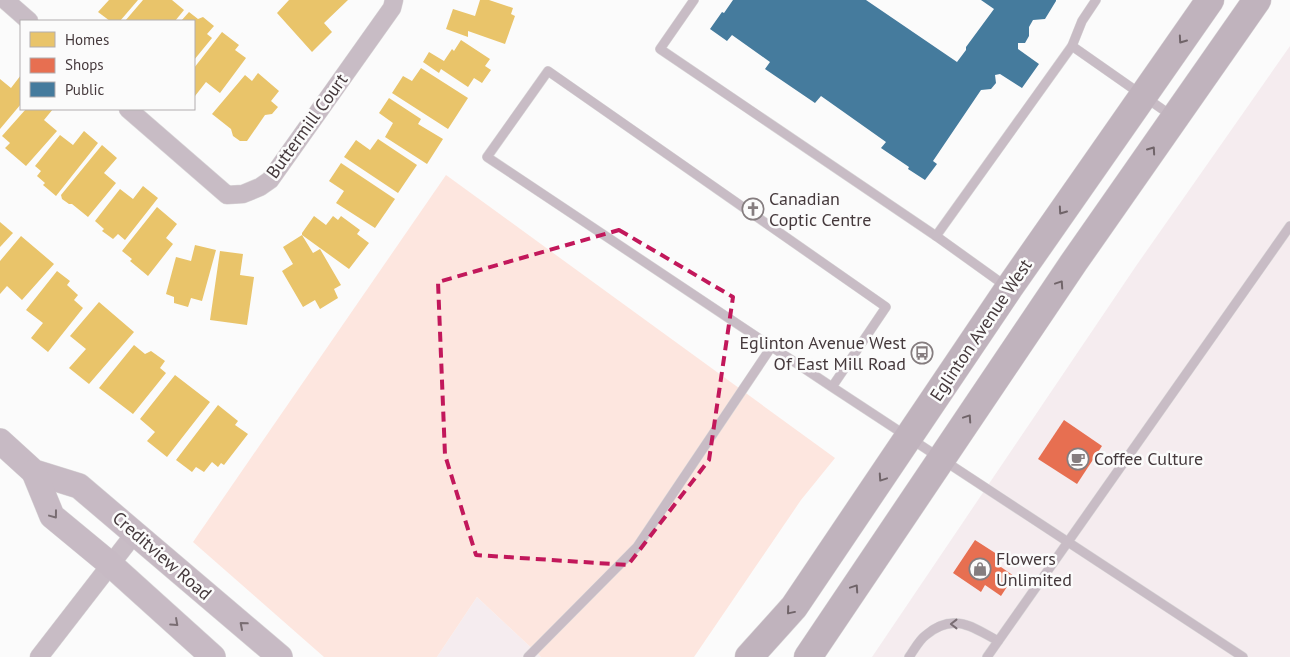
<svg xmlns="http://www.w3.org/2000/svg" width="1290" height="657" font-family="'PT Sans',sans-serif">
  <style>
    .built { fill: #f5ecef }
    .green { fill: #fde6df }
    .homes { fill: #e9c46a }
    .shops { fill: #e76f51 }
    .public { fill: #457b9d }
    .lines { fill: none; stroke-linecap: round; stroke-linejoin: round }
    .service-casing { stroke: #dad8d9; stroke-width: 10 }
    .minor-casing { stroke: #dad8d9; stroke-width: 19 }
    .secondary-casing { stroke: #dad8d9; stroke-width: 26 }
    .primary-casing { stroke: #dad8d9; stroke-width: 29 }
    .service { stroke: #c8bcc5; stroke-width: 9 }
    .minor { stroke: #c8bcc5; stroke-width: 18 }
    .secondary { stroke: #c7bac4; stroke-width: 25 }
    .primary { stroke: #c0b3bd; stroke-width: 28 }
    .oneway { stroke: #706469 }
    .oneway2 { stroke: #796d72 }
    .oneway3 { stroke: #796d73 }
    .marked { fill: none; stroke: #c2185b; stroke-width: 4; stroke-dasharray: 10 6; stroke-linejoin: round }
    .labels { text-anchor: middle; stroke-width: 5; stroke-linejoin: round; paint-order: stroke }
    .street-label { font-size: 18px; fill: #45393c; stroke: #fbfbfb }
    .poi-label { font-size: 18px; fill: #45393c; stroke: #fbfbfb; text-anchor: start }
  </style>
  <rect width="100%" height="100%" fill="#fbfbfb"/>
  <g class="built">
    <polygon points="1290,46 1290,657 872,657 1136,266"/>
    <polygon points="477,597 541,657 437,657"/>
  </g>
  <polygon class="green" points="446,175 835,458 801,500 694,657 541,657 477,597 437,657 324,657 193,542"/>
  <g class="homes">
    <polygon points="109,0 138,0 120,21 110,21 98,12"/>
    <polygon points="143,0 172,0 184,10 175,21 125,21"/>
    <polygon points="289,0 348,0 324,23 332,32 312,52 277,13"/>
    <polygon points="480,0 489,0 513,8 511,14 515,16 505,44 468,31 468,37 446,29 453,9 475,16"/>
    <polygon points="189,12 198,19 203,17 214,26 207,34 212,38 194,60 194,21 181,21"/>
    <polygon points="222,32 239,45 235,50 246,58 220,93 206,82 195,96 194,95 194,68"/>
    <polygon points="461,40 490,59 485,66 491,70 482,83 474,78 468,87 441,69 439,73 423,62 429,52 444,61 452,49 454,51"/>
    <polygon points="421,68 468,98 448,129 392,93 403,76 412,81"/>
    <polygon points="258,73 279,91 271,101 278,107 272,114 265,115 247,141 240,141 233,136 231,129 212,114 245,75 252,81"/>
    <polygon points="21,75 21,104 0,129 0,79 11,88"/>
    <polygon points="389,98 421,119 418,124 443,139 427,164 385,137 393,123 379,113"/>
    <polygon points="26,109 53,109 44,120 57,131 26,166 5,148 10,143 2,136"/>
    <polygon points="84,131 98,143 56,196 43,185 45,183 37,176 41,171 35,166 60,135 73,145"/>
    <polygon points="378,139 417,165 398,193 344,157 356,140 370,150"/>
    <polygon points="102,145 117,158 104,173 116,183 88,217 72,204 69,204 62,199 61,195"/>
    <polygon points="341,163 395,199 375,228 336,203 344,191 329,181"/>
    <polygon points="143,186 158,198 125,240 118,234 113,239 102,231 104,229 95,221 120,189 133,199"/>
    <polygon points="157,207 177,224 166,238 173,244 148,276 130,261 132,259 122,251"/>
    <polygon points="314,216 326,225 333,216 338,220 341,216 360,230 357,234 369,243 349,269 302,235 302,233"/>
    <polygon points="0,222 13,233 0,247"/>
    <polygon points="302,235 313,253 320,249 341,285 334,289 338,298 320,309 315,300 303,307 282,271 293,264 283,247"/>
    <polygon points="21,236 54,264 22,300 7,286 0,294 0,261"/>
    <polygon points="195,245 216,250 202,301 191,298 188,307 174,303 174,297 166,294 176,257 191,261"/>
    <polygon points="220,251 243,254 240,275 254,277 247,325 210,320"/>
    <polygon points="57,271 70,281 67,285 78,295 74,300 83,308 48,352 31,338 43,323 26,310"/>
    <polygon points="99,302 134,332 89,384 69,368 86,349 70,336"/>
    <polygon points="134,345 145,354 151,351 165,361 160,368 166,373 133,414 99,388"/>
    <polygon points="175,375 210,402 167,457 147,441 155,432 140,419"/>
    <polygon points="218,405 238,421 235,425 248,434 224,465 221,463 218,467 212,462 204,472 196,467 192,472 176,460"/>
  </g>
  <g class="shops">
    <polygon points="1064,420 1102,446 1077,484 1038,459"/>
    <polygon points="975,540 1003,558 998,565 1014,576 1001,596 985,585 981,592 953,573"/>
  </g>
  <polygon class="public" points="733,0 866,0 957,62 966,50 966,47 994,9 981,0 1056,0 1056,1 1045,19 1033,20 1029,27 1029,36 1025,43 1018,43 1018,49 1039,64 1022,88 1000,74 995,75 996,83 991,89 981,90 933,161 937,164 925,180 908,169 909,167 881,148 886,142 821,96 815,103 765,69 770,62 732,35 727,41 710,29 722,12 724,13"/>
  <g class="lines">
    <g class="service-casing">
      <g id="service">
        <polyline points="694,0 660,49 936,236 1007,287"/>
        <polyline points="1072,46 1172,116"/>
        <polyline points="936,236 1072,46 1082,21 1096,0"/>
        <polyline points="832,387 886,307 548,71 487,157 832,387 1243,657"/>
        <polyline points="528,657 637,547 772,346"/>
        <path d="M909,657C914,650 919,640 926,635C953,612 973,627 998,641"/>
        <polyline points="987,657 1290,226"/>
      </g>
    </g>
    <g class="minor-casing">
      <g id="minor">
        <polyline points="5,0 29,21"/>
        <polyline points="128,109 227,195 243,194 260,187 270,180 392,8 394,0"/>
        <polyline points="39,657 135,533"/>
      </g>
    </g>
    <g class="secondary-casing">
      <g id="secondary">
        <polyline points="0,441 34,472 79,486 280,657"/>
        <polyline points="34,472 52,516 110,564 213,657"/>
      </g>
    </g>
    <g class="primary-casing">
      <g id="primary">
        <polyline points="749,657 794,607 1009,288 1210,0"/>
        <polyline points="808,657 1074,262 1257,0"/>
      </g>
    </g>
    <use href="#service" class="service"/>
    <use href="#minor" class="minor"/>
    <use href="#secondary" class="secondary"/>
    <use href="#primary" class="primary"/>
  </g>
  <defs><path id="oneway-chevron" d="M-2-3.5L2.5 0L-2 3.5" fill="none" stroke-width="1.6" stroke-linecap="round" stroke-linejoin="round" transform="scale(1.25)"/></defs>
  <g class="oneway">
    <use href="#oneway-chevron" transform="translate(1182 40) rotate(125)"/>
    <use href="#oneway-chevron" transform="translate(1152 150) rotate(-55)"/>
    <use href="#oneway-chevron" transform="translate(1062 211) rotate(125)"/>
    <use href="#oneway-chevron" transform="translate(1060 284) rotate(-56)"/>
    <use href="#oneway-chevron" transform="translate(968 418) rotate(-56)"/>
    <use href="#oneway-chevron" transform="translate(882 478) rotate(124)"/>
    <use href="#oneway-chevron" transform="translate(855 588) rotate(-56)"/>
    <use href="#oneway-chevron" transform="translate(790 611) rotate(130)"/>
  </g>
  <g class="oneway2">
    <use href="#oneway-chevron" transform="translate(54 515) rotate(53)"/>
    <use href="#oneway-chevron" transform="translate(175 623) rotate(42)"/>
    <use href="#oneway-chevron" transform="translate(243 625) rotate(-139)"/>
  </g>
  <use class="oneway3" href="#oneway-chevron" transform="translate(954 624) rotate(-180)"/>
  <path class="marked" d="M619,230L733,297L709,460L628,565L476,555L445,455L438,282Z"/>
  <defs>
    <g id="church-ring" transform="scale(1.125)"><circle r="9.5" fill="#fbfbfb" stroke="#857d7f" stroke-width="1.5"/><path d="M-1.2-6h2.4v3.5h3.3v2.4h-3.3V6h-2.4V-.1h-3.3v-2.4h3.3Z" fill="#857d7f"/></g>
    <g id="bus-ring" transform="scale(1.125)"><circle r="9.5" fill="#fbfbfb" stroke="#857d7f" stroke-width="1.5"/><path d="M-5-6H5V4H4V6H2V4H-2V6H-4V4H-5ZM-3.5-4V0h7V-4ZM-3.5 1.2v1.5H-2V1.2ZM2 1.2v1.5H3.5V1.2Z" fill="#857d7f"/></g>
    <g id="cafe-ring" transform="scale(1.125)"><circle r="9.5" fill="#fbfbfb" stroke="#857d7f" stroke-width="1.5"/><path d="M-5.5-4.5H6V0H3Q3 3.5 0 3.5H-2.5Q-5.5 3.5-5.5 0ZM3-3.2v2h1.7v-2ZM-6 4.5H4V6H-6Z" fill="#857d7f"/></g>
    <g id="shop-ring" transform="scale(1.125)"><circle r="9.5" fill="#fbfbfb" stroke="#857d7f" stroke-width="1.5"/><path d="M-5-2.5h2.3a2.7 3.5 0 0 1 5.4 0H5L5.5 6h-11ZM-1.5-2.5h3a1.5 2.3 0 0 0-3 0Z" fill="#857d7f"/></g>
  </defs>
  <g fill-rule="evenodd">
    <use href="#church-ring" x="753" y="209"/>
    <use href="#bus-ring" x="922" y="353"/>
    <use href="#cafe-ring" x="1078" y="459"/>
    <use href="#shop-ring" x="980" y="569"/>
  </g>
  <g class="labels">
    <g class="street-label">
      <text transform="translate(307 126) rotate(-54)" y="6">Buttermill Court</text>
      <text transform="translate(981 330) rotate(-56)" y="6">Eglinton Avenue West</text>
      <text transform="translate(162 556) rotate(41)" y="6">Creditview Road</text>
    </g>
    <g class="poi-label">
      <text x="769" y="205">Canadian<tspan x="769" dy="21">Coptic Centre</tspan></text>
      <text x="906" y="349" text-anchor="end">Eglinton Avenue West<tspan x="906" dy="21">Of East Mill Road</tspan></text>
      <text x="1094" y="465">Coffee Culture</text>
      <text x="996" y="565">Flowers<tspan x="996" dy="21">Unlimited</tspan></text>
    </g>
  </g>
  <rect x="20" y="20" width="175" height="90" fill="#fbfbfb" stroke="#b2adaf"/>
  <rect x="30" y="32" width="25" height="15" fill="#e9c46a" stroke="#b2adaf"/>
  <text x="65" y="45" font-size="15" fill="#45393c">Homes</text>
  <rect x="30" y="58" width="25" height="15" fill="#e76f51" stroke="#b2adaf"/>
  <text x="65" y="70" font-size="15" fill="#45393c">Shops</text>
  <rect x="30" y="82" width="25" height="15" fill="#457b9d" stroke="#b2adaf"/>
  <text x="65" y="95" font-size="15" fill="#45393c">Public</text>
</svg>
